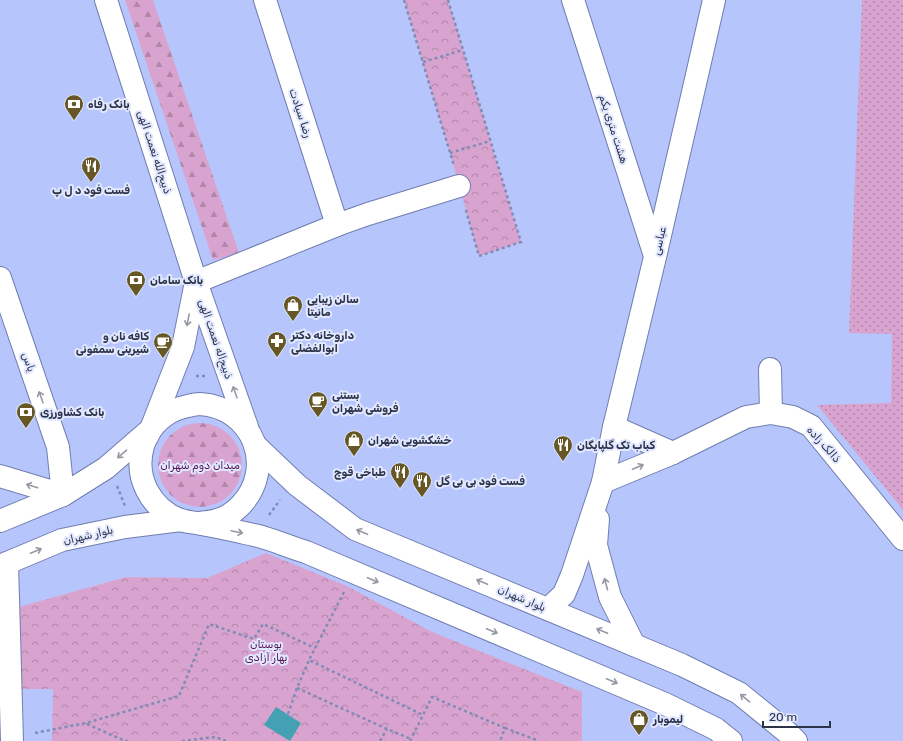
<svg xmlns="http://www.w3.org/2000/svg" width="903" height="741" font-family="Rubik,Vazirmatn,sans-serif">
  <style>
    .forest { fill: url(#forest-firs) }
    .park { fill: url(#park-crowns) }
    .garden { fill: url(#garden-dots) }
    .water { fill: #44a1b3 }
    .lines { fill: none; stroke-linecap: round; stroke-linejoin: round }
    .minor-casing { stroke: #707db0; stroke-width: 24 }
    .path { stroke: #808cb6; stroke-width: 2.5; stroke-dasharray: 3 3; stroke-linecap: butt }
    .minor { stroke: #fff; stroke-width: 22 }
    .oneway { stroke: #9699a4 }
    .labels { text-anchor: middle; stroke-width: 4; stroke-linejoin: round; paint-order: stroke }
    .poi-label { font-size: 11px; font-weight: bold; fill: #2d3349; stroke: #e1e8ff; text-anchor: start }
    .street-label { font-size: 11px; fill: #2d3349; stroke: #e1e8ff }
    .park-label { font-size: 11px; fill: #581652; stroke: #e1e8ff }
  </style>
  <defs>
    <pattern id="forest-firs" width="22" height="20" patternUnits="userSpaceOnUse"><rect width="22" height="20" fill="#d8a4cf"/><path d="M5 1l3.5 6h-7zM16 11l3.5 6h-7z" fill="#b086aa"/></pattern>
    <pattern id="park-crowns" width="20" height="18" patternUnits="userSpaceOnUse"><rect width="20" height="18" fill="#d8a4cf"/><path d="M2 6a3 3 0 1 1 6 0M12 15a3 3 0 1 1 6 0" fill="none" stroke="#b086aa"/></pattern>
    <pattern id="garden-dots" width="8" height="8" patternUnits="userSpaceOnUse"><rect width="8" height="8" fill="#d8a4cf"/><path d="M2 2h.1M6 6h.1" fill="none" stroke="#b086aa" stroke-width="1.8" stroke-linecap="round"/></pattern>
  </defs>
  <rect width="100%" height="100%" fill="#b6c6fc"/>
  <g class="forest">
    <polygon points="125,0 153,0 239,253 213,260"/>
    <circle cx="200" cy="465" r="42"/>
  </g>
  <g class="park">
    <polygon points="404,0 448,0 521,242 479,256 450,153"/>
    <polygon points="266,553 347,586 432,632 582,692 582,741 52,741 53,689 7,689 8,610 126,577 207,578"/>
  </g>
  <polygon class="garden" points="862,0 903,0 903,510 817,405 891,403 892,334 849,333"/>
  <polygon class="water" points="276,707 301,723 290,741 264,725"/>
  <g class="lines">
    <g class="minor-casing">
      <g id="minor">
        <polyline points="106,0 196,282 247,427"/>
        <polyline points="265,0 337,225"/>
        <polyline points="573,0 655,256"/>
        <polyline points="0,278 58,447 63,495 0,476"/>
        <polyline points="196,282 337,225 368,214 459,186"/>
        <polyline points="770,369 771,413"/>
        <polyline points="614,427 673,453"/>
        <polyline points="255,445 297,485 355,529 682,665 739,693 788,733 796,741"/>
        <polyline points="603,482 673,453 746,417 771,413 793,417 811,426 903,539"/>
        <polyline points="598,519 596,545 610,597 634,645"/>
        <polyline points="0,521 63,495 106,468 151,429 183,347 196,282"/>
        <path d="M199,523C205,522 212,522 217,520C226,518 234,512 240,506C277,468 253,407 200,404C196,404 192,405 188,406C171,409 155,420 148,435C146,439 144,442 143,446C134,477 150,508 180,520C186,522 194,522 201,524C219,527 236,531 254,535C272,539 289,547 306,552L665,704L716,729L731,741"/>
        <polyline points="7,563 12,741"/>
        <polyline points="0,566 62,540 125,527 181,520"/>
        <polyline points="548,609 564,594 572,575 603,482 614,427 655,257 697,75 714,0"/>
      </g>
    </g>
    <g class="path">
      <polyline points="404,0 454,166"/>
      <polyline points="448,0 521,242 479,256 465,207"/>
      <polyline points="423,62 463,50"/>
      <polyline points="450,153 490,141"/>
      <polyline points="196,376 207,376"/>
      <polyline points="117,486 125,506"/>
      <polyline points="269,515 280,500"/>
      <polyline points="344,592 309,660 423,715"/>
      <polyline points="297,688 387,729 411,739"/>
      <polyline points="288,714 297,688 309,660"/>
      <polyline points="87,724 125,741 130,741"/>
      <polyline points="505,728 539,741"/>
      <polyline points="35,733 86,723 179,696 209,624 254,639 263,624 315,648"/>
      <polyline points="182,741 215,737 226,741"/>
      <polyline points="380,741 387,729"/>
      <polyline points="410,741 432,697 505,728 500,741"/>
    </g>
    <use href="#minor" class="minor"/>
  </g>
  <defs><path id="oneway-shaft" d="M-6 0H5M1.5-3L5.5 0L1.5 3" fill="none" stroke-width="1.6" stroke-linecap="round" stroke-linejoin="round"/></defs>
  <g class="oneway">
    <use href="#oneway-shaft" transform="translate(188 320) rotate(101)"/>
    <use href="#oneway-shaft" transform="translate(235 392) rotate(-109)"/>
    <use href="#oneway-shaft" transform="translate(41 397) rotate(-109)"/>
    <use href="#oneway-shaft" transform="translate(122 454) rotate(139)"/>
    <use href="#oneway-shaft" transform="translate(638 467) rotate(-23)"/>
    <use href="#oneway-shaft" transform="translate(32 486) rotate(-163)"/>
    <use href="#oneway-shaft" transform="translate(237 532) rotate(12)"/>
    <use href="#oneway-shaft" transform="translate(362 532) rotate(-157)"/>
    <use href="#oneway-shaft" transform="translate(36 551) rotate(-23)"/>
    <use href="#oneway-shaft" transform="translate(373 580) rotate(23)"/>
    <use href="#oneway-shaft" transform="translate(482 582) rotate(-157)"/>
    <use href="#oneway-shaft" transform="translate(606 584) rotate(-105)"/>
    <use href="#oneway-shaft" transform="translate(492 631) rotate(23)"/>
    <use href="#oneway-shaft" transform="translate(602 631) rotate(-157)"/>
    <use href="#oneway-shaft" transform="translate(612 681) rotate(23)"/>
    <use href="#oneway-shaft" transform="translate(745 698) rotate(-141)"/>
  </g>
  <defs>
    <g id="bank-pin" transform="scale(1)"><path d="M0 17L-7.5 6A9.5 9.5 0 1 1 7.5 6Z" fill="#665724" stroke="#e1e8ff"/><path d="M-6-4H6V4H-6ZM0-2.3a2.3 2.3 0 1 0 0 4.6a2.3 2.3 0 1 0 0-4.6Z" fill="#fff"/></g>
    <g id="restaurant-pin" transform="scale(1)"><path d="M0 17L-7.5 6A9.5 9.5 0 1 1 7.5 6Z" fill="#665724" stroke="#e1e8ff"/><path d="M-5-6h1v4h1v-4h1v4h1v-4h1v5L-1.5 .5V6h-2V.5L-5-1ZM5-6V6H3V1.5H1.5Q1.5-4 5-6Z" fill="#fff"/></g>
    <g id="shop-pin" transform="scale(1)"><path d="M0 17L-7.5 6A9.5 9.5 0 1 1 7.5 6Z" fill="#665724" stroke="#e1e8ff"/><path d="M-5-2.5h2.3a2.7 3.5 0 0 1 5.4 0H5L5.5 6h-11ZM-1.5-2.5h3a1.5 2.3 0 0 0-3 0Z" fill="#fff"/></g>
    <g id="pharmacy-pin" transform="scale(1)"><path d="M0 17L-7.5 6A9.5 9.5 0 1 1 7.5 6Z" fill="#665724" stroke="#e1e8ff"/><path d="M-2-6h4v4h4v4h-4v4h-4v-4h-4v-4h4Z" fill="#fff"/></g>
    <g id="cafe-pin" transform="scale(1)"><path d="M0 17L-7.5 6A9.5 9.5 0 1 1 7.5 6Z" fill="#665724" stroke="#e1e8ff"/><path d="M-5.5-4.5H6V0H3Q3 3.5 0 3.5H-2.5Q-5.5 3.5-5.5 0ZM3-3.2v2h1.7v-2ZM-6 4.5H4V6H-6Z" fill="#fff"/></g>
  </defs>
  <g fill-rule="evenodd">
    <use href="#bank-pin" x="74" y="104"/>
    <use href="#restaurant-pin" x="91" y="166"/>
    <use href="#bank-pin" x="136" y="280"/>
    <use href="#shop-pin" x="293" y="305"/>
    <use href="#pharmacy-pin" x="277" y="341"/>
    <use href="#cafe-pin" x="163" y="342"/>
    <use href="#cafe-pin" x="318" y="401"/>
    <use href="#bank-pin" x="26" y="412"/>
    <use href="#shop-pin" x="354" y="440"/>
    <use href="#restaurant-pin" x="563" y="445"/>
    <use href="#restaurant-pin" x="400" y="472"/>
    <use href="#restaurant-pin" x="422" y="481"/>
    <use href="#shop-pin" x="639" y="719"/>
  </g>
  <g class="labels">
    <g class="poi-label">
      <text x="88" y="108">بانک رفاه</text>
      <text x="91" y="194" text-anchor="middle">فست فود د ل پ</text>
      <text x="150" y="284">بانک سامان</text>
      <text x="307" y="303">سالن زیبایی<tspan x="307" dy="13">مانیتا</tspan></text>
      <text x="291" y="339">داروخانه دکتر<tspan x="291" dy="13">ابوالفضلی</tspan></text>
      <text x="149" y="340" text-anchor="end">کافه نان و<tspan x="149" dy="13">شیرینی سمفونی</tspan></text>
      <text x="332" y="399">بستنی<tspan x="332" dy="13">فروشی شهران</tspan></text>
      <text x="40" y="416">بانک کشاورزی</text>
      <text x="368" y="444">خشکشویی شهران</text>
      <text x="577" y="449">کباب تک گلپایگان</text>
      <text x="386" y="476" text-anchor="end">طباخی قوچ</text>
      <text x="436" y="485">فست فود بی بی گل</text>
      <text x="653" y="723">لیموبار</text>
    </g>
    <g class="street-label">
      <text transform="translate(301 113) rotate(72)" y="4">رضا سیادت</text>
      <text transform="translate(614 129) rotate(72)" y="4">هشت متری یکم</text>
      <text transform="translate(155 152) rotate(72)" y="4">ذبیح‌الله نعمت الهی</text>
      <text transform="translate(659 241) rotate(-77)" y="4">عباسی</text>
      <text transform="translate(216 339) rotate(71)" y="4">ذبیح‌اله نعمت الهی</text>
      <text transform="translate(29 362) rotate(71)" y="4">یاس</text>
      <text transform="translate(824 444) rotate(48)" y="4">ذالک زاده</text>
      <text transform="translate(88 535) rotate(-13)" y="4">بلوار شهران</text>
      <text transform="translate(522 598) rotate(23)" y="4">بلوار شهران</text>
    </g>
    <g class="park-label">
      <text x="200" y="469">میدان دوم شهران</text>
      <text x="266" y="648">بوستان<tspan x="266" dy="13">بهار آزادی</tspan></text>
    </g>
  </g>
  <path d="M763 721v6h67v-6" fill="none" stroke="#2d3349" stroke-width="2"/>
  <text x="769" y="721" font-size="12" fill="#2d3349" stroke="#e1e8ff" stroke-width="3" paint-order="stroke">20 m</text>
</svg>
